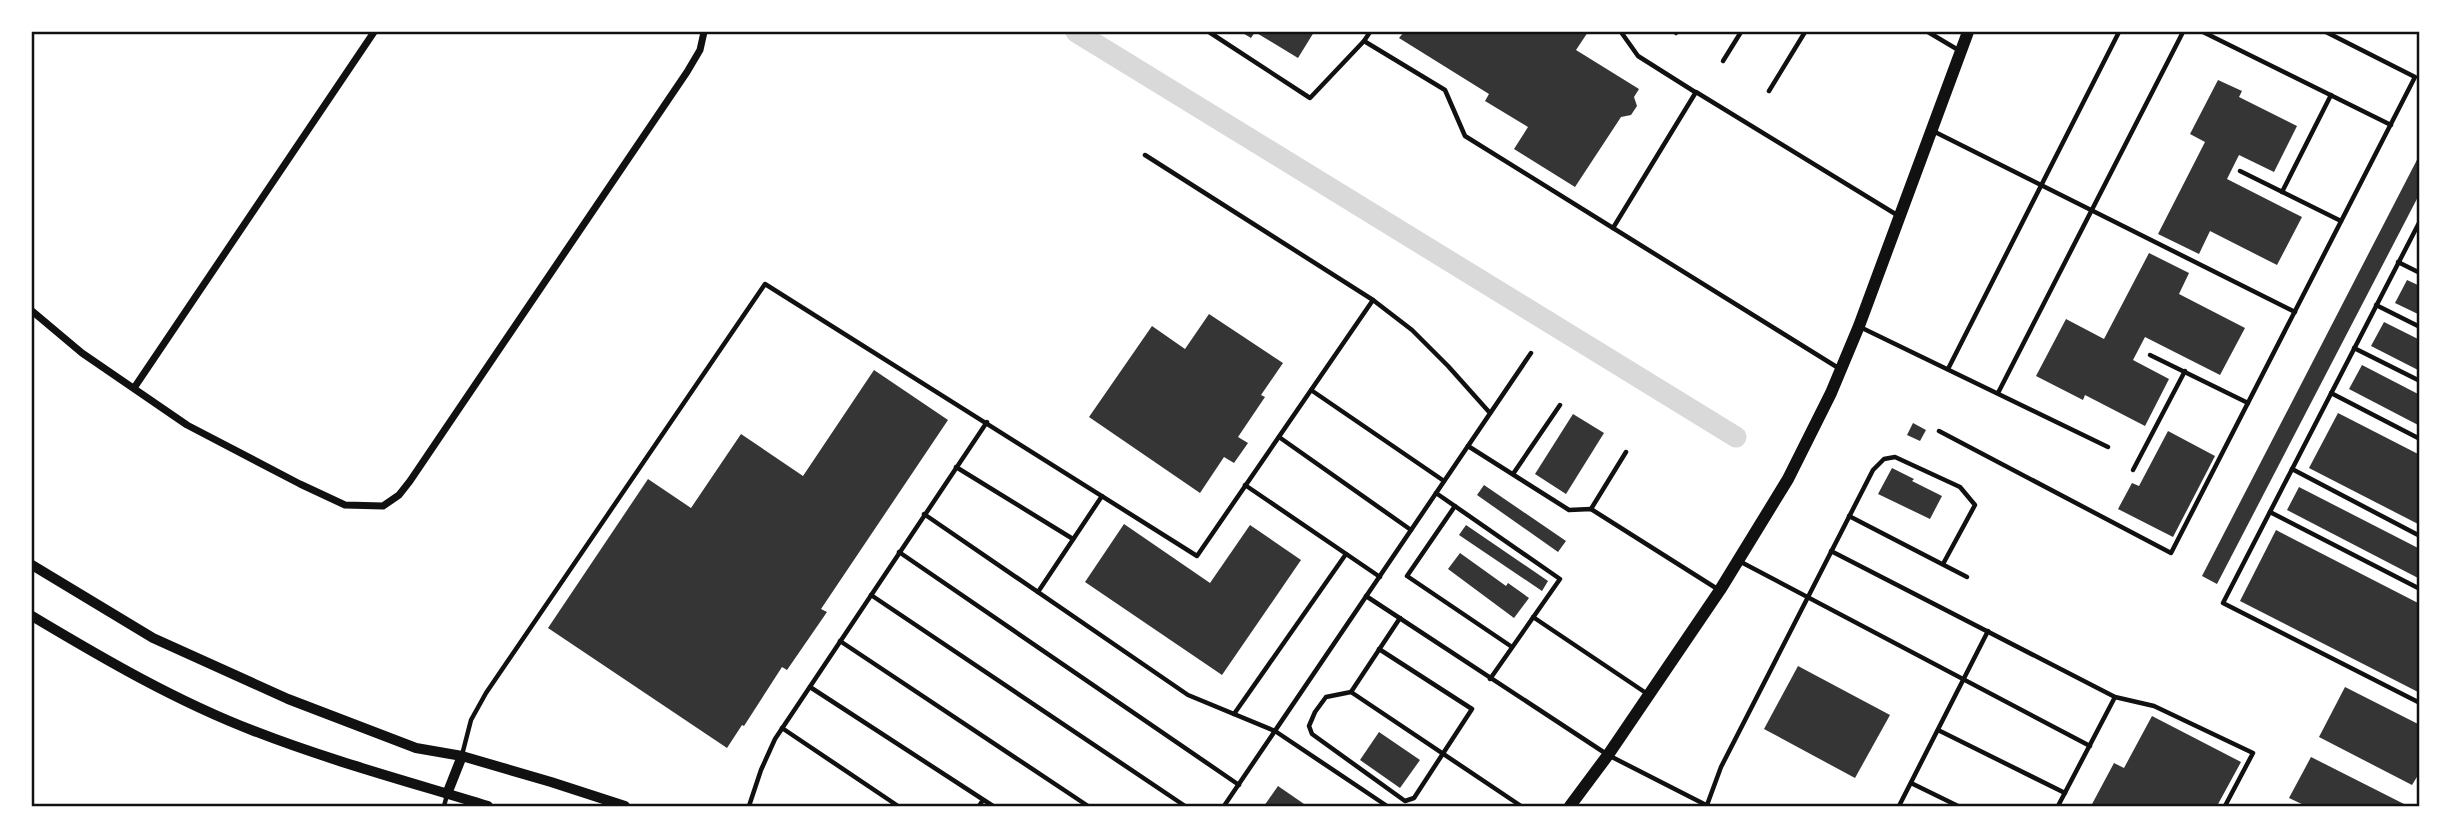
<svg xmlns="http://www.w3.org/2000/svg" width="2451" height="838" font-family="Poppins,sans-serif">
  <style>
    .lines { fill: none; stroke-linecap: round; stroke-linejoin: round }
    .canal { stroke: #d9d9d9; stroke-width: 21 }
    .building { fill: #353535 }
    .service { stroke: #111; stroke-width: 4.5 }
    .minor { stroke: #111; stroke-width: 7 }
    .tertiary { stroke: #111; stroke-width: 10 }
    .primary { stroke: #111; stroke-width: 12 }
    .neatline { fill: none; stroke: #111; stroke-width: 2.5 }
  </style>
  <rect width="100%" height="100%" fill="#fff"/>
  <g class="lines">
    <polyline class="canal" points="1076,32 1736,437"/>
  </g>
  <g class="building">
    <polygon points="1241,32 1314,32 1298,58 1255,32 1251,38"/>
    <polygon points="1404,32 1588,32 1576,50 1639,89 1634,97 1637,106 1631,115 1621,117 1575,187 1514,149 1528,127 1485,101 1489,94 1399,38"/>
    <polygon points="2218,80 2242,91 2239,97 2297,126 2274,172 2239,155 2227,179 2302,217 2277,265 2210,231 2199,254 2158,234 2205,142 2190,134"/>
    <polygon points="2420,154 2420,193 2217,584 2202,576"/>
    <polygon points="2149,253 2189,273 2179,294 2245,328 2220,375 2145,337 2133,360 2169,379 2145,426 2085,395 2083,400 2036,376 2066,319 2104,339"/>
    <polygon points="2407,280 2420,286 2420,315 2395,303"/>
    <polygon points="1209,314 1283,363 1261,395 1265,397 1238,437 1248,443 1234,463 1224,457 1200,493 1089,417 1152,326 1185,349"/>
    <polygon points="2384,322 2420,340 2420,371 2371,346"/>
    <polygon points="2362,365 2420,395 2420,426 2349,389"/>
    <polygon points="874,370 948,420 821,609 827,612 787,670 782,667 744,726 742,725 727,748 548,628 648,479 691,508 741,434 803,476"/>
    <polygon points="2338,413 2420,455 2420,525 2309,468"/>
    <polygon points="1573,414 1604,433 1566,494 1535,474"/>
    <polygon points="1913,423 1926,430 1920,441 1907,435"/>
    <polygon points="2168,431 2215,456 2173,537 2118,509 2132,483 2139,486"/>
    <polygon points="1892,468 1914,479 1912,481 1942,496 1930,519 1878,494"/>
    <polygon points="1484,485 1566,541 1558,552 1477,495"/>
    <polygon points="2299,487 2420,549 2420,579 2287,510"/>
    <polygon points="1124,524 1210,583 1250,525 1301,560 1222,675 1085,582"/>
    <polygon points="1466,525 1548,581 1542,591 1459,535"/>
    <polygon points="2276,530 2420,604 2420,693 2240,601"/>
    <polygon points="1460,553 1506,586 1508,583 1529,598 1514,618 1448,569"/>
    <polygon points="1798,666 1890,715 1855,778 1764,729"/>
    <polygon points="2345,687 2420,725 2420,772 2412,785 2319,737"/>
    <polygon points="2152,716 2241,762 2217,806 2091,806 2114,763 2124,768"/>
    <polygon points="1379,732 1420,760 1400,788 1360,760"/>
    <polygon points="2311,757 2408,806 2306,806 2289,798"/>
    <polygon points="1278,786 1307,806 1264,806"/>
  </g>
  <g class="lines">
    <g class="service">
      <polyline points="1209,32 1310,98 1364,41"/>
      <polyline points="1370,32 1364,41 1445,90 1465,136 1613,228"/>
      <polyline points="1621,32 1638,56 1695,92"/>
      <polyline points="1928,32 1960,51"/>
      <polyline points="2203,32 2391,125"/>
      <polyline points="1676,33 1677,32"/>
      <polyline points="1723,61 1741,32"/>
      <polyline points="1769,91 1805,32"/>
      <polyline points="1933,131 2295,312"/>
      <polyline points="1145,155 1373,300 1412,330 1448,366 1490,413"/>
      <polyline points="2240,171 2341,221"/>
      <polyline points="2282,192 2331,95"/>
      <polyline points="2420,221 2223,603 2420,703"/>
      <polyline points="2398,262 2420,273"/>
      <polyline points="2376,305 2420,327"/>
      <polyline points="1860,327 2108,447"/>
      <polyline points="2354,348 2420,381"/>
      <polyline points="2150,355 2248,403"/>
      <polyline points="1840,369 1613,228 1696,92 1897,215"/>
      <polyline points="1948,369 2119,32"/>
      <polyline points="1311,390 1444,481"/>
      <polyline points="1998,393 2183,32"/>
      <polyline points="2331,393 2420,439"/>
      <polyline points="1939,431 2171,553 2415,77 2326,32"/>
      <polyline points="1279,437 1411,530"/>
      <polyline points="1468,446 1569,510 1591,509 1719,590"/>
      <polyline points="956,467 1073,539"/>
      <polyline points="2292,469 2420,536"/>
      <polyline points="2133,470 2185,371"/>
      <polyline points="1513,474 1560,405"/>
      <polyline points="1245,485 1380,577"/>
      <polyline points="1436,493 1560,579 1490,679"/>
      <polyline points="1455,506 1407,576 1512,647"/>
      <polyline points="1591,509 1626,452"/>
      <polyline points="2270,512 2420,589"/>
      <polyline points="924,514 1188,695 1275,731 1387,806"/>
      <polyline points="1849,516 1967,577"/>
      <polyline points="1831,551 2115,697 2154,706 2253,753 2225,806"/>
      <polyline points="899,552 1239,785"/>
      <polyline points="1741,562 2090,746"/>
      <polyline points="1038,592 1102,496"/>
      <polyline points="871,595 1185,806"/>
      <polyline points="1366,596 1608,755 1708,806"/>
      <polyline points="1533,617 1646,693"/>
      <polyline points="1400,618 1351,692 1521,806"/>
      <polyline points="840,641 1088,806"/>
      <polyline points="810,687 993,806"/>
      <polyline points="1351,692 1326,697 1315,712 1309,726 1312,734 1405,801 1414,798 1472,709 1379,649"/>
      <polyline points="1234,714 1346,554"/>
      <polyline points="782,728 898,806"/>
      <polyline points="1938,730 2065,793"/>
      <polyline points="462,755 471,720 486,693 765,284 1197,556 1373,300"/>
      <polyline points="1911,783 1958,806"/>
      <polyline points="1707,805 1721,767 1873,470 1884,459 1895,457 1960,487 1975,505 1943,564"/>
      <polyline points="444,806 447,795"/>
      <polyline points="749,806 761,770 775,739 987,422"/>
      <polyline points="979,806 983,800"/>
      <polyline points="1224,806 1531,353"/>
      <polyline points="1899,806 1988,631"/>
      <polyline points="2058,806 2115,697"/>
    </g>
    <g class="minor">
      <polyline points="32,311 82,353 187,425 300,484 345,505 383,506 399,495 410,481 687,72 700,50 704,32"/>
      <polyline points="134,388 374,32"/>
    </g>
    <g class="tertiary">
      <polyline points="32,565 153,638 288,699 416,748 462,756 551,782 625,806"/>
      <path d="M32,616C104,659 176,701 254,731C331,761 410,782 488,806"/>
      <polyline points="447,794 462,756"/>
    </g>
    <polyline class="primary" points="1570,806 1608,755 1720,590 1788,479 1831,393 1859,326 1968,32"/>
  </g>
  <rect width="2451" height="838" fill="none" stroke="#ffffff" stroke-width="66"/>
  <rect x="33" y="33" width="2385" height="772" class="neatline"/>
</svg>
